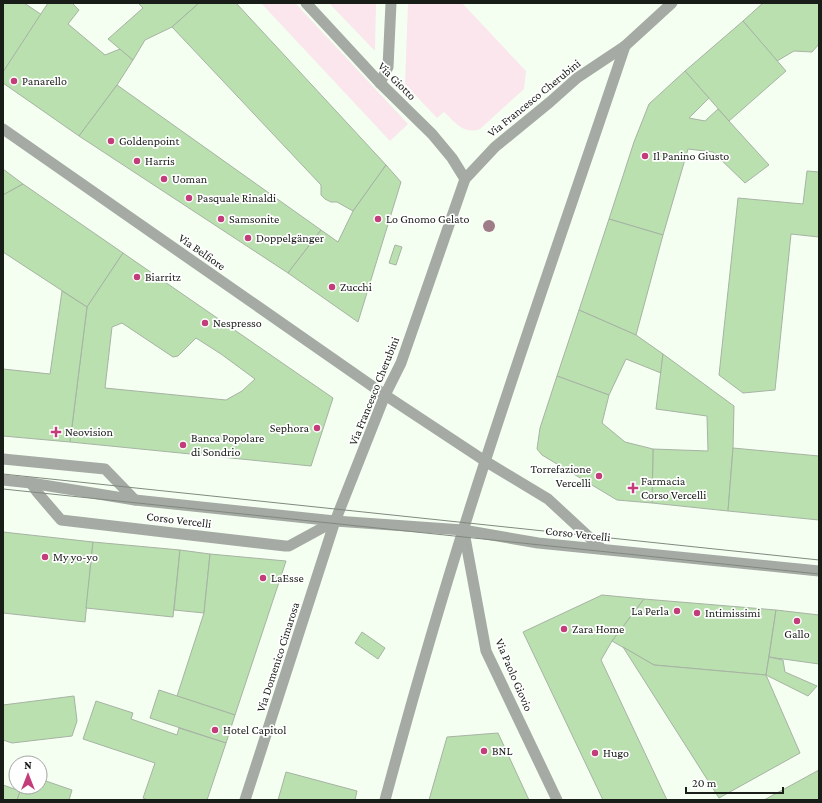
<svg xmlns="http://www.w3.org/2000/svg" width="822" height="803" font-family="'Crimson Pro',serif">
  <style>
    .green { fill: #fae6ec }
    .building { fill: #b9e0ae; stroke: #a7b3a4; fill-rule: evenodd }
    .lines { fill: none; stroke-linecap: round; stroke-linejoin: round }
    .service { stroke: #a5aba4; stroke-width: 11 }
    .minor { stroke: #a5aba4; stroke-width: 11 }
    .tertiary { stroke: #a5aba4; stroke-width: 11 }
    .tram { stroke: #81897f; stroke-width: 1 }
    .tree { fill: #9e7c88 }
    .poi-dot { fill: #c43d7b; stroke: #fff; stroke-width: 1.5 }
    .labels { text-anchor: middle; stroke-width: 3.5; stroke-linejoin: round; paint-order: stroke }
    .poi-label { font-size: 12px; fill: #181d17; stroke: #fff; text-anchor: start }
    .street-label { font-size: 12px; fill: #181d17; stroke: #fff }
  </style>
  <rect width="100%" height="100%" fill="#f4fff1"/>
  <g class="green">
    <polygon points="261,3 295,3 408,124 390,141"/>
    <polygon points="329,3 376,3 375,51"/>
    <path d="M408,3H462L526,71L524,89L480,129C463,135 455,122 444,112L437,118L405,84Z"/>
  </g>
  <g class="building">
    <polygon points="3,3 24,3 42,15 3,72"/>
    <polygon points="48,3 72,3 79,10 68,24 105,55 120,49 133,60 117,85 79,136 3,83 3,72"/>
    <polygon points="138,3 199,3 172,27 145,40 133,60 108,39 143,8"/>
    <polygon points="199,3 236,3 386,165 353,211 337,202 331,202 325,199 321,195 321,185 172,27"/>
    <polygon points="763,3 819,3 819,44 812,52 794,51 777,61 743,21"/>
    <polygon points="743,21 786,71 729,121 685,71"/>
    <polygon points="685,71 709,98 689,118 705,121 718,109 769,165 745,183 713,152 688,149 663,235 609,219 634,142 649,104"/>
    <polygon points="117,85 321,230 288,273 79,136"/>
    <polygon points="386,165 401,182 358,322 288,273 321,230 338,242 353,211"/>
    <polygon points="3,169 23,184 3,195"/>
    <polygon points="807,171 819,172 819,237 791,234 775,390 743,393 719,375 738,198 803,204"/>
    <polygon points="23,184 123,253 87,307 3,252 3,195"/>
    <polygon points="609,219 663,235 636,335 579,310"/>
    <polygon points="395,245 402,247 396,265 389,263"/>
    <path d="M123,253L333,398L311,466L70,442L87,307ZM122,323L173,357L178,356L196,338L221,354L255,379L242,391L226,400L105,388L112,327Z"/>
    <polygon points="62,291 87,307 70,442 3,436 3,369 50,374"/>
    <polygon points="579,310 636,335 663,354 661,373 626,359 609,395 557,376"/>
    <polygon points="663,354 734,406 733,448 728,511 652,503 653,449 708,451 707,416 656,409"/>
    <polygon points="557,376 609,395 602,423 625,442 653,449 652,503 617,500 542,455 537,449 540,428"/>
    <polygon points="733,448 819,456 819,520 728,511"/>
    <polygon points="3,532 93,542 85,622 3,613"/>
    <polygon points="93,542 180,550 173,617 86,608"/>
    <polygon points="180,550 210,554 204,613 174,610"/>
    <polygon points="210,554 286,561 235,715 177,696 204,613"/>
    <polygon points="602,595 644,599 612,641 601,660 667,800 603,800 523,632"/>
    <polygon points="644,599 776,610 766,675 654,665 612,641"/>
    <polygon points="776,610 819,615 819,664 769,657"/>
    <polygon points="362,632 385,648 378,659 355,643"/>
    <polygon points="623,647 654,665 766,675 800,753 719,798"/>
    <polygon points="769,657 783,660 785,672 817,686 808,696 766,675"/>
    <polygon points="159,690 235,715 226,743 150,718"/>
    <polygon points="74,696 77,721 72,736 12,743 3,740 3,705"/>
    <polygon points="96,701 133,713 131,719 177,735 179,728 226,743 207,800 148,800 143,798 155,763 83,739"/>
    <polygon points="498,733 529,800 429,800 447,737"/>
    <polygon points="819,770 819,800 764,800"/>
    <polygon points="286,772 357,791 355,800 278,800"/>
    <polygon points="40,779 72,790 69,800 17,800 20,791 25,792 27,787 40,787"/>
    <polygon points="3,785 20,791 17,800 3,800"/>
  </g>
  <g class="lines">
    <polyline class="service" points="380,83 388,67 391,3"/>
    <g class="minor">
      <polyline points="306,3 380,83 432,134 452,158 465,179"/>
      <polyline points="3,129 385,395 485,461 548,499 602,549"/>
      <polyline points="464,532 486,651 557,800"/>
      <polyline points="245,800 334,524 385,395 401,363 465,179 495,147 550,102 577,78 625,46 672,3"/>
      <path d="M385,800C410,707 437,613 466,521C516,362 572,204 625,46"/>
    </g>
    <g class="tertiary">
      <polyline points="3,459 105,469 135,500"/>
      <polyline points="3,480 31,483 135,500 335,521 463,530 538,543 819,571"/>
      <polyline points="31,483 37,492 61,520 285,546 289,546 335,521"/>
    </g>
    <g class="tram">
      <polyline points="3,474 819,560"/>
      <polyline points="3,489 819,574"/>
    </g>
  </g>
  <circle class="tree" cx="489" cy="226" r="6"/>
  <g class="poi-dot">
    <circle cx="14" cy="81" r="4"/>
    <circle cx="111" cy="141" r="4"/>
    <circle cx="645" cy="156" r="4"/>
    <circle cx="137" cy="161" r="4"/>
    <circle cx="164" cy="179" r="4"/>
    <circle cx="189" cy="198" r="4"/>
    <circle cx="221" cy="219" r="4"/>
    <circle cx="378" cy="219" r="4"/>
    <circle cx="248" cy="238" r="4"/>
    <circle cx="137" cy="277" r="4"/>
    <circle cx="332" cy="287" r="4"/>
    <circle cx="205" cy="323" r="4"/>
    <circle cx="317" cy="428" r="4"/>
    <path d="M54 426h4v4h4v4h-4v4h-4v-4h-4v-4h4z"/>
    <circle cx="183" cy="445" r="4"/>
    <circle cx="599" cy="476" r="4"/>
    <path d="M631 482h4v4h4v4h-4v4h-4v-4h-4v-4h4z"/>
    <circle cx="45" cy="557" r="4"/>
    <circle cx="263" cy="578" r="4"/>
    <circle cx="677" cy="611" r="4"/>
    <circle cx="697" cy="613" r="4"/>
    <circle cx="797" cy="621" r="4"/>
    <circle cx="564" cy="629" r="4"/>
    <circle cx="215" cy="730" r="4"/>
    <circle cx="484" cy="751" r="4"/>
    <circle cx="595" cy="753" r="4"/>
  </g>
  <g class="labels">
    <g class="poi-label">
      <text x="22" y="85">Panarello</text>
      <text x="119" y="145">Goldenpoint</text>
      <text x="653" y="160">Il Panino Giusto</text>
      <text x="145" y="165">Harris</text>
      <text x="172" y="183">Uoman</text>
      <text x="197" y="202">Pasquale Rinaldi</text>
      <text x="229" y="223">Samsonite</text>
      <text x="386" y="223">Lo Gnomo Gelato</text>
      <text x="256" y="242">Doppelgänger</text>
      <text x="145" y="281">Biarritz</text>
      <text x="340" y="291">Zucchi</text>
      <text x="213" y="327">Nespresso</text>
      <text x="309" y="432" text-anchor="end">Sephora</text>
      <text x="65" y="436">Neovision</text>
      <text x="191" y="442">Banca Popolare<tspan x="191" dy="14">di Sondrio</tspan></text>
      <text x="591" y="473" text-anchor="end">Torrefazione<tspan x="591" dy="14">Vercelli</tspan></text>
      <text x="641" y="485">Farmacia<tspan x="641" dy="14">Corso Vercelli</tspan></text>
      <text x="53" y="561">My yo-yo</text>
      <text x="271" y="582">LaEsse</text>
      <text x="669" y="615" text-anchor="end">La Perla</text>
      <text x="705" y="617">Intimissimi</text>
      <text x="572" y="633">Zara Home</text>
      <text x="797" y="638" text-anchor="middle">Gallo</text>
      <text x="223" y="734">Hotel Capitol</text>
      <text x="492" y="755">BNL</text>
      <text x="603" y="757">Hugo</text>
    </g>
    <g class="street-label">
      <text transform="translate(397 81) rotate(45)" y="4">Via Giotto</text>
      <text transform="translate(534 98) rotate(-39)" y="4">Via Francesco Cherubini</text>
      <text transform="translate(202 252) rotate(35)" y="4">Via Belfiore</text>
      <text transform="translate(374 391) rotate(-68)" y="4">Via Francesco Cherubini</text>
      <text transform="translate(179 520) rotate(7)" y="4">Corso Vercelli</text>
      <text transform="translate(578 534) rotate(6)" y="4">Corso Vercelli</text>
      <text transform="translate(278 657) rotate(-72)" y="4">Via Domenico Cimarosa</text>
      <text transform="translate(514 675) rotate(67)" y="4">Via Paolo Giovio</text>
    </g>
  </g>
  <rect width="822" height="803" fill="none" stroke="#181d17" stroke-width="8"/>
  <g transform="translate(28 775)"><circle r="19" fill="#ffffff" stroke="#a3a5a2"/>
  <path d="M0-3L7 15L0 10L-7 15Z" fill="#c43d7b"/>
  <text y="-6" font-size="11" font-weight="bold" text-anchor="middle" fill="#181d17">N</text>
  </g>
  <path d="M686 787v6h97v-6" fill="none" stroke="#181d17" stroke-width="2"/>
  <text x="692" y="787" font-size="12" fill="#181d17" stroke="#ffffff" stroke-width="3" paint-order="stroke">20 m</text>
</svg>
